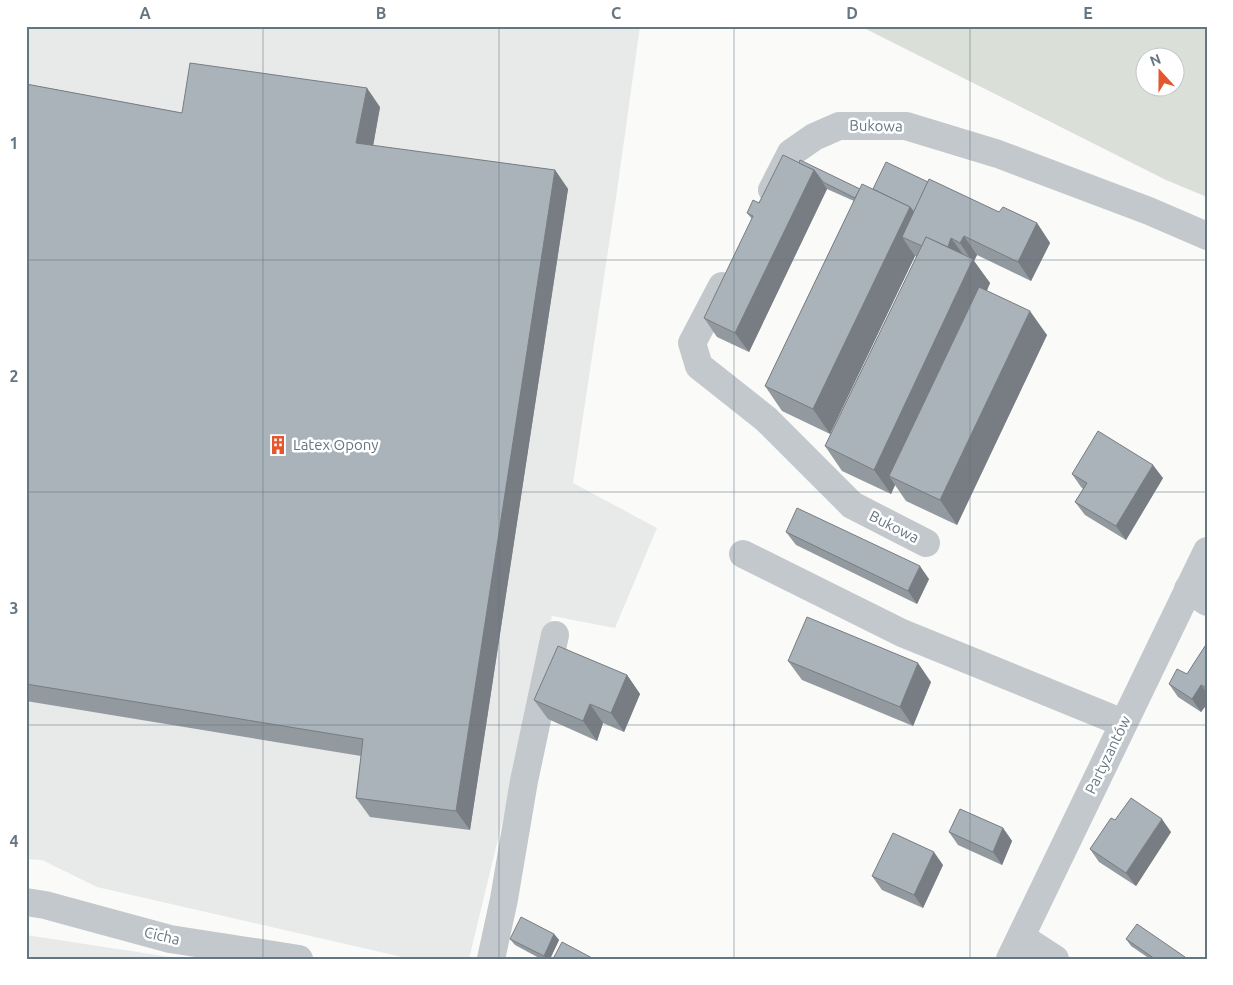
<svg xmlns="http://www.w3.org/2000/svg" width="1233" height="985" font-family="Ubuntu,sans-serif">
  <style>
    .built { fill: #e8e9e9 }
    .green { fill: #dadfd7; fill-rule: evenodd }
    .lines { fill: none; stroke-linecap: round; stroke-linejoin: round }
    .minor { stroke: #c3c8cc; stroke-width: 28 }
    .wall { fill: #929a9f }
    .shaded-wall { fill: #777d82 }
    .building { fill: #aab3b9; stroke: #777d82 }
    .grid { fill: none; stroke: #657683; stroke-width: 1; stroke-opacity: 0.55 }
    .labels { text-anchor: middle; stroke-width: 5; stroke-linejoin: round; paint-order: stroke }
    .street-label { font-size: 15px; fill: #657683; stroke: #fff }
    .poi-label { font-size: 15px; fill: #657683; stroke: #fff; text-anchor: start }
    .neatline { fill: none; stroke: #657683; stroke-width: 2 }
    .grid-label { font-size: 16px; text-anchor: middle; font-weight: bold; fill: #657683 }
  </style>
  <rect width="100%" height="100%" fill="#fafaf8"/>
  <g class="built">
    <polygon points="26,26 640,26 617,191 573,483 657,528 615,628 552,616 469,959 411,959 97,887 42,860 26,859"/>
    <polygon points="26,935 183,959 26,959"/>
  </g>
  <path class="green" d="M860,26H1207V197L1166,180ZM1146,58H1176V88H1146Z"/>
  <g class="lines">
    <g class="minor">
      <polyline points="772,190 791,153 814,137 839,126 906,126 998,154 1149,211 1207,236"/>
      <polyline points="722,286 692,343 699,366 766,419 852,505 926,543"/>
      <polyline points="743,554 902,633 1123,723"/>
      <polyline points="1188,589 1207,602"/>
      <polyline points="26,902 45,905 170,939 299,959"/>
      <polyline points="1021,937 1055,959"/>
      <polyline points="491,959 504,899 524,781 555,635"/>
      <polyline points="1010,959 1207,551"/>
    </g>
  </g>
  <g class="wall">
    <polygon points="26,84 182,113 380,107 373,146 555,170 568,189 470,830 370,817 356,798 361,756 26,701"/>
    <polygon points="799,163 860,189 873,189 928,182 999,212 1037,223 1050,243 1031,281 977,255 974,261 990,283 987,291 1047,335 957,525 906,501 895,485 891,494 842,471 825,446 917,257 915,256 830,434 782,411 765,386 854,201 827,189 749,352 717,337 704,318 752,219 747,213"/>
    <polygon points="1072,474 1163,478 1126,540 1085,515 1075,502 1083,489 1081,487"/>
    <polygon points="786,532 929,579 917,604 796,545"/>
    <polygon points="1207,643 1207,704 1201,712 1178,697 1169,684 1187,674"/>
    <polygon points="788,661 931,682 913,726 802,680"/>
    <polygon points="627,675 640,694 624,732 603,723 597,741 548,719 534,700"/>
    <polygon points="1115,820 1171,832 1136,886 1099,862 1090,849"/>
    <polygon points="1003,828 1012,841 1002,865 958,845 949,832"/>
    <polygon points="943,865 923,908 882,890 872,876"/>
    <polygon points="554,934 559,940 550,959 541,959 515,945 510,939"/>
    <polygon points="1126,939 1186,959 1150,959 1131,946"/>
  </g>
  <g class="shaded-wall">
    <polygon points="367,88 380,107 370,163 356,143"/>
    <polygon points="555,170 568,189 470,830 456,811"/>
    <polygon points="814,170 827,189 749,352 735,333"/>
    <polygon points="910,207 927,231 902,237 915,256 830,434 813,409"/>
    <polygon points="1037,223 1050,243 1031,281 1018,262"/>
    <polygon points="964,236 977,255 974,261 990,283 897,480 889,476 895,485 891,494 874,470 972,261 960,243"/>
    <polygon points="951,238 965,257 946,250"/>
    <polygon points="1030,311 1047,335 957,525 940,500"/>
    <polygon points="1153,465 1163,478 1126,540 1116,526"/>
    <polygon points="920,566 929,579 917,604 908,591"/>
    <polygon points="918,663 931,682 913,726 900,707"/>
    <polygon points="627,675 640,694 624,732 611,713"/>
    <polygon points="1201,685 1207,693 1207,704 1201,712 1192,699"/>
    <polygon points="590,704 603,723 597,741 583,721"/>
    <polygon points="1162,819 1171,832 1136,886 1126,873"/>
    <polygon points="1003,828 1012,841 1002,865 993,852"/>
    <polygon points="934,852 943,865 923,908 914,895"/>
    <polygon points="554,934 559,940 550,959 546,959 544,956"/>
  </g>
  <g class="building">
    <polygon points="190,63 367,88 356,143 555,170 456,811 356,798 363,739 26,684 26,84 182,113"/>
    <polygon points="783,155 814,170 735,333 704,318 753,216 747,213 753,200 759,203"/>
    <polygon points="800,160 860,189 855,198 823,182 814,170 799,163"/>
    <polygon points="886,162 928,182 914,212 910,207 873,189"/>
    <polygon points="929,179 999,212 1003,207 1037,223 1018,262 964,236 960,243 951,238 948,247 926,237 922,246 902,237"/>
    <polygon points="862,184 910,207 813,409 765,386"/>
    <polygon points="926,237 973,259 874,470 825,446"/>
    <polygon points="979,287 1030,311 940,500 889,476"/>
    <polygon points="1098,431 1153,465 1116,526 1075,502 1087,483 1072,474"/>
    <polygon points="797,508 920,566 908,591 786,532"/>
    <polygon points="807,617 918,663 900,707 788,661"/>
    <polygon points="1207,643 1207,688 1201,685 1192,699 1169,684 1177,669 1187,674"/>
    <polygon points="558,646 627,675 611,713 590,704 583,721 534,700"/>
    <polygon points="1131,798 1162,819 1126,873 1090,849 1111,818 1115,820"/>
    <polygon points="960,809 1003,828 993,852 949,832"/>
    <polygon points="893,833 934,852 914,895 872,876"/>
    <polygon points="521,917 554,934 544,956 510,939"/>
    <polygon points="1137,924 1185,957 1184,959 1155,959 1126,939"/>
    <polygon points="562,942 594,959 553,959"/>
  </g>
  <path class="grid" d="M263,26V959M499,26V959M734,26V959M970,26V959M26,260H1207M26,492H1207M26,725H1207"/>
  <defs>
    <g id="building-bare" transform="scale(1.5)"><path d="M-4-6H4V6H1V3H-1V6H-4ZM-2.5-4.3h1.7v1.8h-1.7ZM.8-4.3h1.7v1.8H.8ZM-2.5-1h1.7V.8h-1.7ZM.8-1h1.7V.8H.8Z" fill="#e4572e" stroke="#fff" stroke-width="2.5" paint-order="stroke"/></g>
  </defs>
  <g fill-rule="evenodd">
    <use href="#building-bare" x="278" y="445"/>
  </g>
  <g class="labels">
    <g class="street-label">
      <text transform="translate(876 126) rotate(1)" y="5">Bukowa</text>
      <text transform="translate(894 527) rotate(27)" y="5">Bukowa</text>
      <text transform="translate(1108 755) rotate(-64)" y="5">Partyzantów</text>
      <text transform="translate(162 936) rotate(13)" y="5">Cicha</text>
    </g>
    <g class="poi-label">
      <text x="293" y="450">Latex Opony</text>
    </g>
  </g>
  <rect width="1233" height="985" fill="none" stroke="#ffffff" stroke-width="55"/>
  <g transform="translate(1160 72) rotate(339)"><circle r="24" fill="#ffffff" stroke="#c1c8cd"/>
  <path d="M0-4L9 19L0 12L-9 19Z" fill="#e4572e"/>
  <text y="-8" font-size="14" font-weight="bold" text-anchor="middle" fill="#657683">N</text>
  </g>
  <rect x="28" y="28" width="1178" height="930" class="neatline"/>
  <g class="grid-label">
    <text x="145" y="19">A</text>
    <text x="381" y="19">B</text>
    <text x="616" y="19">C</text>
    <text x="852" y="19">D</text>
    <text x="1088" y="19">E</text>
    <text x="14" y="149">1</text>
    <text x="14" y="382">2</text>
    <text x="14" y="614">3</text>
    <text x="14" y="847">4</text>
  </g>
</svg>
